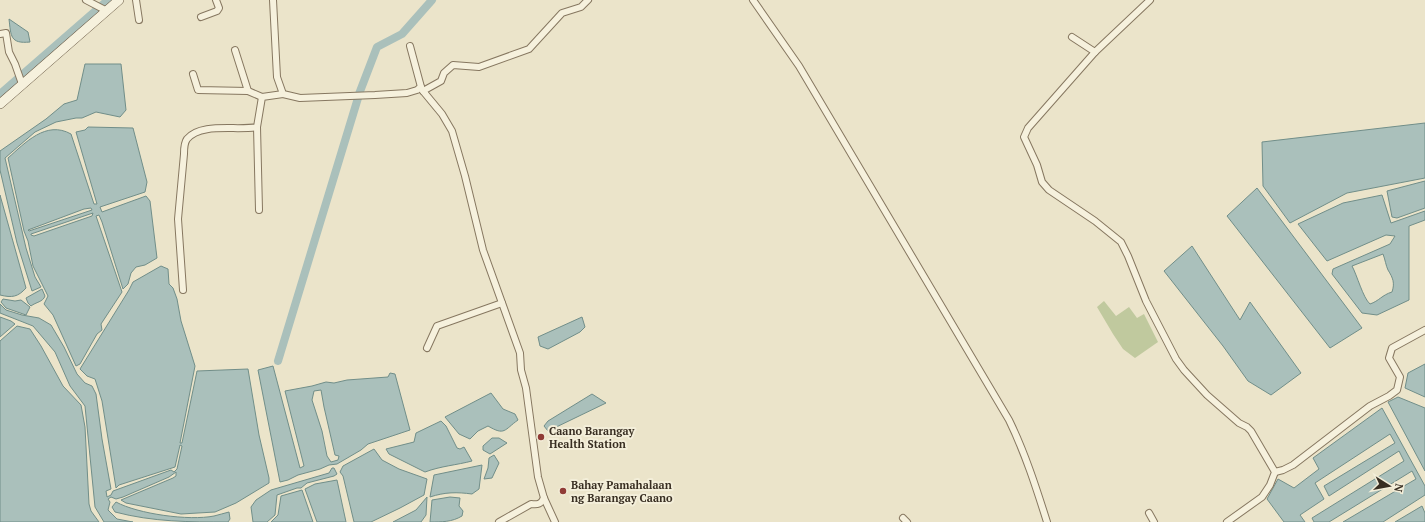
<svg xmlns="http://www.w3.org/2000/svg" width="1425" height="522" font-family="'PT Serif',serif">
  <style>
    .green { fill: #c0c99e }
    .water { fill: #aac0bb; stroke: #718e89; fill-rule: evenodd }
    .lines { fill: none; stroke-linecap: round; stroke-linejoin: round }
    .canal { stroke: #aac0bb; stroke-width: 8 }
    .street-casing { stroke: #867760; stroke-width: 8 }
    .secondary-casing { stroke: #685843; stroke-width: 10 }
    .street { stroke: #f6f1dd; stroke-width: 6 }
    .secondary { stroke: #f6f1dd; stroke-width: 9 }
    .poi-dot { fill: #903b35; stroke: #f3eed9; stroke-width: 1.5 }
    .labels { text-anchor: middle; stroke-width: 4; stroke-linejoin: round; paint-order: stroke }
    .poi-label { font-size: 11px; font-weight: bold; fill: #382e22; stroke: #f3eed9; text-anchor: start }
  </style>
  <rect width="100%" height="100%" fill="#ebe4ca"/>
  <polygon class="green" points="1104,301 1116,316 1129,307 1137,318 1144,314 1158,342 1135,358 1123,349 1113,334 1097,307"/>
  <g class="water">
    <path d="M9,19L28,32L30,42C10,44 11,36 9,19Z"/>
    <polygon points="85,64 121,64 126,110 120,117 96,112 82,118 76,118 56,122 35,132 5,158 26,248 35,277 41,287 32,291 17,243 0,170 0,151 46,119 64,104 77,100"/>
    <polygon points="1425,123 1425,178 1347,193 1290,223 1263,186 1262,142"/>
    <path d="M88,127L133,128L147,182L145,192L100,207L102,212L146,196L150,201L157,258L145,265L136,267L131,273L128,284L123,289L102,222L99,215L96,216L122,292L101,324L102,330L97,334L80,364L76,366L53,315L44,304L48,296L33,266L28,241L24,231L8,158C25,143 46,120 71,134L94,204H97L76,132L85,130ZM91,208L92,210L29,231L28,230L84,209ZM93,213L92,216L34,236L31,235V234Z"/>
    <polygon points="1425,181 1425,208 1397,218 1392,217 1387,191"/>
    <polygon points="1257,188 1362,328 1330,348 1227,216"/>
    <path d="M0,195L26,288C18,297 12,298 0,295Z"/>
    <path d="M1382,195L1391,223L1425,211V220L1409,226V300L1377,315L1362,313L1332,274L1333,269L1390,244L1395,236L1386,235L1327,261L1298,224L1343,203ZM1383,254C1385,259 1386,266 1388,270C1393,278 1395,283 1392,292C1382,295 1379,301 1370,304C1363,298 1357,275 1352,266Z"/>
    <polygon points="1192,246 1240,320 1250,302 1301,373 1271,395 1248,381 1223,346 1164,271"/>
    <polygon points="161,266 168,269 169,284 173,288 177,299 181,321 195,366 180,443 182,443 197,371 248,369 259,435 269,478 269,483 236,503 215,512 181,514 126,503 121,500 173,478 176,476 176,472 169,477 123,497 116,499 111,497 108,499 110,502 108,510 117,519 133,522 104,522 95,507 85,406 70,386 55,352 33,326 0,313 0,304 6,310 22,315 39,318 51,325 64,347 77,374 85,383 92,386 96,394 102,439 111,489 106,491 107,497 111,495 113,491 171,470 174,472 177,469 182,446 180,445 175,467 119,485 116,488 102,401 95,379 87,376 80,369 129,290 133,282"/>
    <path d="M42,289L45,296C43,302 36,302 31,306L28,303L26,298Z"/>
    <polygon points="3,299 15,301 21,300 30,307 26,315 6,308 1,302"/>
    <polygon points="0,317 11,321 15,324 0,337"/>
    <polygon points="582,317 585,327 580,332 548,349 540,346 538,337"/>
    <polygon points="17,326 30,329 41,346 63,386 81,405 85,427 89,504 91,511 99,522 0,522 0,341"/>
    <polygon points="1425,364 1425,397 1405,388 1408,373"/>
    <path d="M273,366L300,468L304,466L285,391L312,386L326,382L334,383L347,380L388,377L390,373L395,374L410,430L368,444L361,450L337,464L329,465L320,469L298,475L288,480L280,482L258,370ZM321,390L324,407L335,455L339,456L338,460L331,462L327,456L322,431L312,400L314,391Z"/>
    <path d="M491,393L503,409L515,414L518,420C504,430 505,436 488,426L478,431L470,439L459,434L445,417Z"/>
    <polygon points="592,394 606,403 548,431 544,426 548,421"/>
    <polygon points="1398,397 1425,408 1425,471 1388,402"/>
    <polygon points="1382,408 1425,486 1425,495 1383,522 1343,522 1416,479 1412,471 1329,522 1314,522 1312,518 1404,461 1399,451 1329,496 1324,486 1395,443 1390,434 1315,483 1324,499 1300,515 1305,522 1284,522 1267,499 1278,479 1294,488 1319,469 1313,458"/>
    <path d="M441,421L446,426L457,448L460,449L464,447L472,461C457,465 441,466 425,472L389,454L386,449L414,442L416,433Z"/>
    <polygon points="492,438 499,438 507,443 490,454 483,450 483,446"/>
    <polygon points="374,449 382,460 399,469 427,479 424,495 400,508 371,522 354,522 343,476 340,472 343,466"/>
    <polygon points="494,455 499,463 492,478 484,479 488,468 489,458"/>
    <path d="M482,465L479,489L472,494C457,492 445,492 430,497L434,475Z"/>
    <polygon points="332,468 334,468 337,474 334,476 307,483 301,488 297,488 277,495 275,515 267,522 253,522 251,507 256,500 271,490 329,473"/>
    <polygon points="337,480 346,522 317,522 305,489 315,484"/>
    <polygon points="302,490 313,522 271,522 278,515 281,496"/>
    <polygon points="427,497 426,515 421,522 393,522 416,510"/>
    <path d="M450,497L460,498L459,506L463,511L462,516C452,522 442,522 430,522L432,500Z"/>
    <path d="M116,502C138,514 189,521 214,516C219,515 224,513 229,512L230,519L228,522C189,522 153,522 115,512L112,507Z"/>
    <polygon points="1422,506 1425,513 1425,522 1395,522"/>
  </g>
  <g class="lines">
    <g class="canal">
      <polyline points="0,94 108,0"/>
      <polyline points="359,94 377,47 402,34 432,0"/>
      <polyline points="278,361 358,98"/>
    </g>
    <g class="street-casing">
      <g id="street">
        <polyline points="86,0 107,11"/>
        <polyline points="136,0 139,20"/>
        <polyline points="273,0 277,77 283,94 300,98 375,95 407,93 417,90 421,87 423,91 442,114 452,131 465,176 483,250 520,353 521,370 526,388 538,477 544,498 555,522"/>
        <path d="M753,0L799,66L1009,420C1025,453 1036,487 1047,522"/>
        <polyline points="1150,0 1095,52 1028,128 1024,137 1037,165 1042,182 1049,190 1095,221 1121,242 1128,256 1146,301 1176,359 1184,370 1207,395 1239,423 1247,427 1251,431 1275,472 1270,485 1262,497 1227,522"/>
        <polyline points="201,17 217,11 219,8 216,0"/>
        <polyline points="0,34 6,33 9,52 15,64 22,84"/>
        <polyline points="1072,37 1095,52"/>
        <polyline points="410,46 421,87"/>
        <polyline points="235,50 248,91 262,97"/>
        <polyline points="193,74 198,90 248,91"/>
        <polyline points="423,91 441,81 444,73 453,65 479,67 529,49 562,13 581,7 588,0"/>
        <polyline points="257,127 259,210"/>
        <path d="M183,290L178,219L184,154C184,149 184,143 187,139C201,122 237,131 257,127L262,97L283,94"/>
        <polyline points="427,348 437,326 502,303"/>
        <polyline points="1275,472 1283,470 1293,465 1370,406 1389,396 1397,390 1400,377 1389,358 1392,348 1425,330"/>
        <polyline points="1149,513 1154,522"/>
        <polyline points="903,518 907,522"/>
        <path d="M499,522L531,504C538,505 541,504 544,498"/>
      </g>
    </g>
    <g class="secondary-casing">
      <polyline id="secondary" points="0,104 119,0"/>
    </g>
    <use href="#street" class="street"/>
    <use href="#secondary" class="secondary"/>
  </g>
  <g class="poi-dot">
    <circle cx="541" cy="437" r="4"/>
    <circle cx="563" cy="491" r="4"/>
  </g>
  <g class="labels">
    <g class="poi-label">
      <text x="549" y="435">Caano Barangay<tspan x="549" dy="13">Health Station</tspan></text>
      <text x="571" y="489">Bahay Pamahalaan<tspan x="571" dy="13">ng Barangay Caano</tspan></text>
    </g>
  </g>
  <g transform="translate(1389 486) rotate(101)" stroke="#f3eed9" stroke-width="3" paint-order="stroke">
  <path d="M0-3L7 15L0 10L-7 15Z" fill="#382e22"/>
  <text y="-6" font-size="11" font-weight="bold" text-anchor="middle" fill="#382e22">N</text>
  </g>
</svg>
